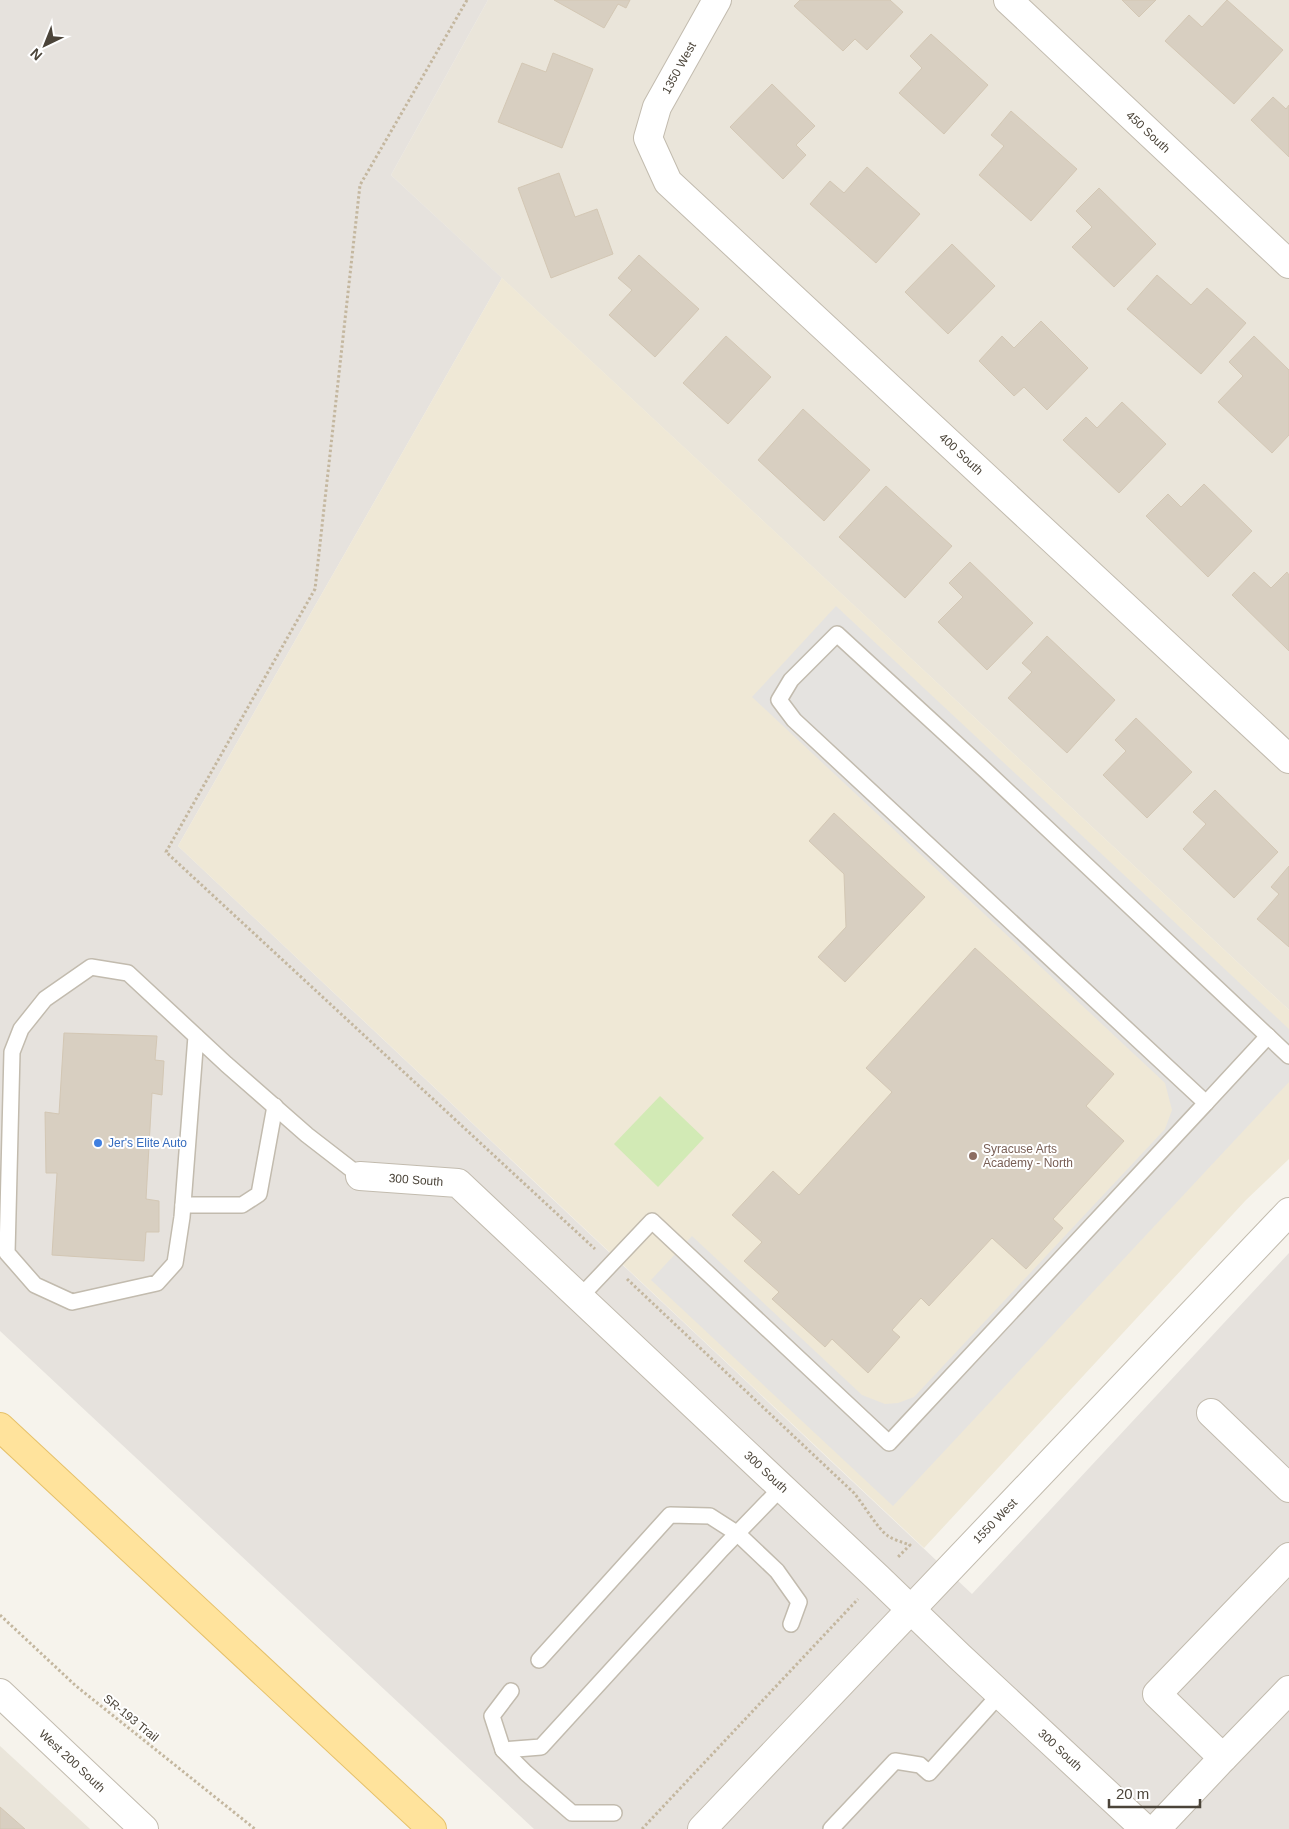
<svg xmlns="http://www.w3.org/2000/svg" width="1289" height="1829" font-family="Helvetica,sans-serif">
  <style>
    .residential { fill: #eae5da }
    .industrial { fill: #e6e2dd }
    .education { fill: #efe8d6 }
    .green { fill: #d2eab5 }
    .parking { fill: #e5e3e0 }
    .building { fill: #d8cfc1; stroke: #d3c7b4 }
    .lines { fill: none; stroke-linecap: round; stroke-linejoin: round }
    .service-casing { stroke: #c2bbae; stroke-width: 18 }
    .minor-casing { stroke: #c2bbae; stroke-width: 30 }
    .primary-casing { stroke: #e6c16a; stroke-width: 30 }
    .path { stroke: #c4b79f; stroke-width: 3; stroke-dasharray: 2.5 2.5; stroke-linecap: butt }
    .service { stroke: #fff; stroke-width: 15 }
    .minor { stroke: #fff; stroke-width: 28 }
    .primary { stroke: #ffe39c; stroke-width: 28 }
    .shop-dot { fill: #3f7fe0; stroke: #fff; stroke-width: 2 }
    .education-dot { fill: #8d6e63; stroke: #fff; stroke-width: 2 }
    .labels { text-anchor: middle; stroke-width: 4; stroke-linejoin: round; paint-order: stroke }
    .street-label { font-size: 12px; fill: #4b4439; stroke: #fff }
    .shop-label { font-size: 12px; fill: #366cbe; stroke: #fff; text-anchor: start }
    .education-label { font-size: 12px; fill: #785e54; stroke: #fff; text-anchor: start }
  </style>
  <rect width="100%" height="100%" fill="#f6f3ec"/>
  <g class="residential">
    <polygon points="488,0 1289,0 1289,1010 391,175"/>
    <polygon points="0,1746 90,1829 0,1829"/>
  </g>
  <polygon class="industrial" points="0,0 488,0 391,175 502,278 178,846 972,1594 1289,1253 1289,1829 534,1829 0,1331"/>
  <polygon class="education" points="502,278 1289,1010 1289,1159 1246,1200 924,1548 178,846"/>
  <polygon class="green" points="660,1096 704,1138 658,1187 614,1144"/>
  <polygon class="parking" points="836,606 1289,1029 1289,1082 893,1506 651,1280 692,1236 862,1395 885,1404 898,1403 914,1397 1165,1129 1172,1110 1165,1083 752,697"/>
  <g class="building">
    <polygon points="554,0 630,0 626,8 618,4 604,28"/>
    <polygon points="800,0 890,0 903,12 867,50 855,39 843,51 794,6"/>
    <polygon points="1122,0 1156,0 1139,17"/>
    <polygon points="1227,0 1283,50 1234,104 1165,41 1189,15 1202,27"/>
    <polygon points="931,34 988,85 944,134 899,93 922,68 910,56"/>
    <polygon points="553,53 593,69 562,148 498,122 522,63 546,72"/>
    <polygon points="772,84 815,126 796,145 806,155 783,179 730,127"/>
    <polygon points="1273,97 1286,109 1289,105 1289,157 1251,120"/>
    <polygon points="1011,111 1077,169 1031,221 979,175 1004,146 991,135"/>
    <polygon points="867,167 920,214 876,263 810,204 830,181 844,193"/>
    <polygon points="559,173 575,217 597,209 613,254 551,278 518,188"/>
    <polygon points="1099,188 1156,244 1114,287 1072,247 1092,227 1076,211"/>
    <polygon points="952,244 995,286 948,334 905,292"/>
    <polygon points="639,255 699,309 655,357 609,315 632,290 618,278"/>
    <polygon points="1157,275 1191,305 1207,288 1246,323 1201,374 1127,309"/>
    <polygon points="1041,321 1088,368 1047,410 1024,387 1014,396 979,361 1002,336 1014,348"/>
    <polygon points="726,336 771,377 728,424 683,383"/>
    <polygon points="1254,336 1289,370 1289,435 1272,453 1218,402 1243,376 1229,362"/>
    <polygon points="1122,402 1166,444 1119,493 1063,440 1086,417 1097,428"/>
    <polygon points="803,409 870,470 824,521 758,460"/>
    <polygon points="1204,484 1252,531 1208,577 1146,516 1168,494 1181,507"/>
    <polygon points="886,486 952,546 905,598 839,537"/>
    <polygon points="970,562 1033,623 987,670 938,622 963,597 949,583"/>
    <polygon points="1254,572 1271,588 1287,572 1289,575 1289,651 1232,595"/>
    <polygon points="1047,636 1115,700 1067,753 1008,698 1032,672 1022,663"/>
    <polygon points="1136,718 1192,772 1147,818 1103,775 1126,751 1115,740"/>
    <polygon points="1215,790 1278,852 1234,898 1183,849 1206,824 1193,812"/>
    <polygon points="834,813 925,897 845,982 818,957 846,927 844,874 809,841"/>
    <polygon points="1289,866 1289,947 1257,919 1279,894 1271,887"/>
    <polygon points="975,948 1114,1074 1086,1106 1124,1141 1053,1219 1063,1228 1026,1269 992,1238 929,1306 921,1298 892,1330 900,1337 868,1373 832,1339 825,1347 772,1299 779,1292 744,1261 762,1242 732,1215 773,1171 799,1195 892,1092 866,1068"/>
    <polygon points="64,1033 157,1036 155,1060 164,1061 162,1095 152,1093 146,1199 159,1201 159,1232 146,1232 144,1261 52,1255 57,1173 46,1173 45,1112 59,1114"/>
    <polygon points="0,1807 25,1829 0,1829"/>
  </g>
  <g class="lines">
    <g class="service-casing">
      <g id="service">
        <polyline points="196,1036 182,1217 175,1263 157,1283 72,1302 35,1285 7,1253 12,1052 21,1029 45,999 91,967 128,973 226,1064 307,1135 360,1176"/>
        <polyline points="1206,1103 1268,1036"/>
        <polyline points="183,1205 242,1205 259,1194 275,1106"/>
        <polyline points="580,1297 652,1221 889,1443 1206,1103 794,720 779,700 791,680 837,634 985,770 1289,1056"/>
        <polyline points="539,1660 670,1515 710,1516 738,1534 777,1571 799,1602 791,1624"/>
        <polyline points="511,1691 492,1716 503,1750 526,1773 572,1813 614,1813"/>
        <polyline points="503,1750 541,1747 722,1549 782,1487"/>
        <polyline points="831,1829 895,1761 920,1765 929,1773 1000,1694"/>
      </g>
    </g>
    <g class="minor-casing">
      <g id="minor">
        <polyline points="717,0 657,107 648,138 668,182 1289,759"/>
        <polyline points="1008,0 1289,264"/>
        <polyline points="360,1176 458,1183 878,1578 959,1656 1145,1829"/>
        <polyline points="1211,1413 1289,1488"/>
        <polyline points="1289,1557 1157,1694 1223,1758 1289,1690"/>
        <polyline points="0,1693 144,1829"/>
        <polyline points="702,1829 1289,1212"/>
        <polyline points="1156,1829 1223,1758"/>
      </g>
    </g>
    <g class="primary-casing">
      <polyline id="primary" points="0,1427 432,1829"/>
    </g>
    <g class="path">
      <polyline points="467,0 360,185 315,589 166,852 595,1249"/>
      <path d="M627,1279L854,1493C864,1505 877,1528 888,1536C894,1540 902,1542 910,1545L897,1558"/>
      <polyline points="0,1615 76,1686 255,1829"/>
      <polyline points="642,1829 858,1599"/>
    </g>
    <use href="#service" class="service"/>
    <use href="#minor" class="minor"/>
    <use href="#primary" class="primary"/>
  </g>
  <circle class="shop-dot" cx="98" cy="1143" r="5"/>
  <circle class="education-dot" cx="973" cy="1156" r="5"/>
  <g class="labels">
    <g class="street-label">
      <text transform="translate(679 68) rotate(-61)" y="4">1350 West</text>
      <text transform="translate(1148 132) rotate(43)" y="4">450 South</text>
      <text transform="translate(961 454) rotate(43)" y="4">400 South</text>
      <text transform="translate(416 1180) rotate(4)" y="4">300 South</text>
      <text transform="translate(766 1472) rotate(43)" y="4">300 South</text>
      <text transform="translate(995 1521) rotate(-46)" y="4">1550 West</text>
      <text transform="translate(131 1718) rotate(39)" y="4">SR-193 Trail</text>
      <text transform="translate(1060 1750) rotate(43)" y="4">300 South</text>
      <text transform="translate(72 1761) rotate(43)" y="4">West 200 South</text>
    </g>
    <g class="shop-label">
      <text x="108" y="1147">Jer's Elite Auto</text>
    </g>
    <g class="education-label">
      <text x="983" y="1153">Syracuse Arts<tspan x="983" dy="14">Academy - North</tspan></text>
    </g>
  </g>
  <g transform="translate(45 45) rotate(223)" stroke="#ffffff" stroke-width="4" paint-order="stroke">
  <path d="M0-4L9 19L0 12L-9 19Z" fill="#4b4439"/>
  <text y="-8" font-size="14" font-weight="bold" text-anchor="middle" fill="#4b4439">N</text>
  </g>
  <path d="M1109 1799v8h91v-8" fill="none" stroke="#4b4439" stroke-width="2.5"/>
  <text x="1116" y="1799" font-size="15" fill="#4b4439" stroke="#ffffff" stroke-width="4" paint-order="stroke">20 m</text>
</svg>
